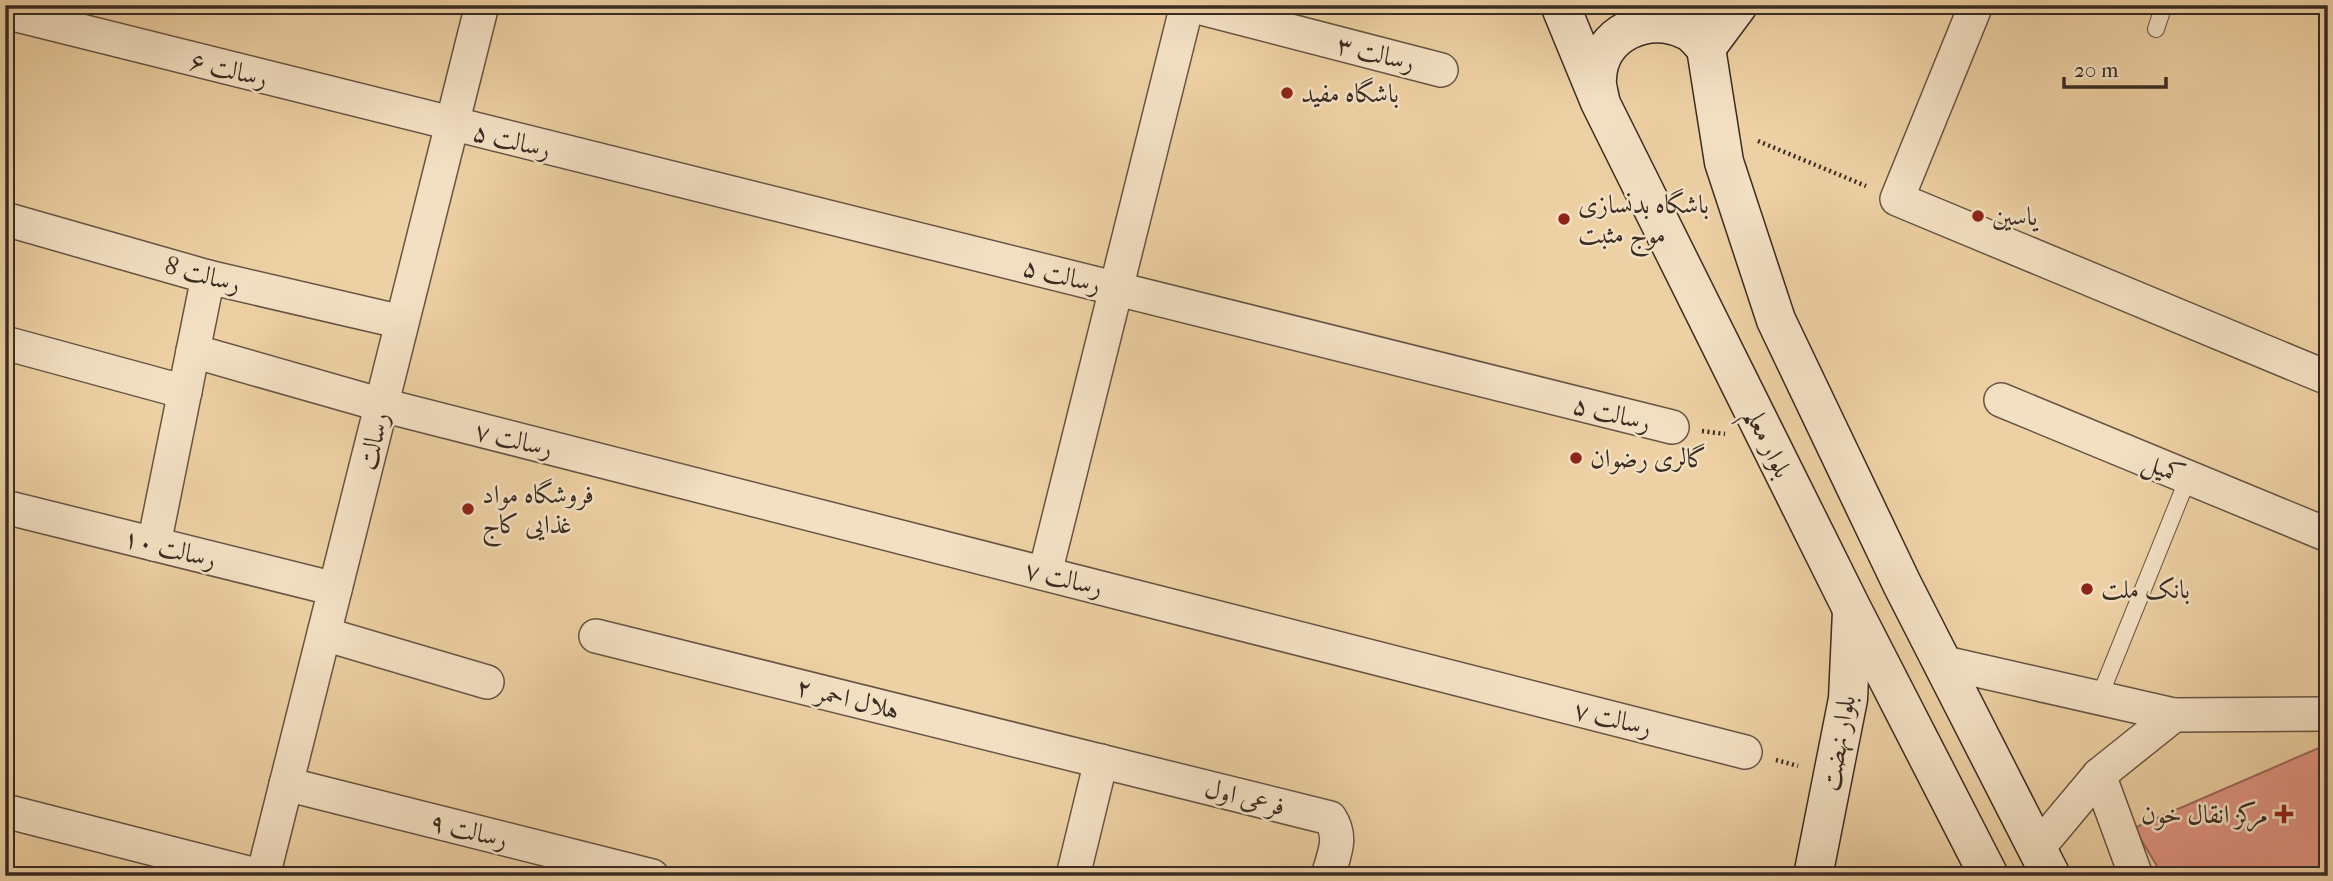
<svg xmlns="http://www.w3.org/2000/svg" width="2333" height="881" font-family="'IM FELL French Canon',Amiri,serif">
  <style>
    .building { fill: #e09482; stroke: #9d685b; stroke-width: 2 }
    .lines { fill: none; stroke-linecap: round; stroke-linejoin: round }
    .lane-casing { stroke: #665543; stroke-width: 18 }
    .street-casing { stroke: #665543; stroke-width: 36 }
    .secondary-casing { stroke: #392c23; stroke-width: 41 }
    .path { stroke: #392c23; stroke-width: 4.5; stroke-dasharray: 2 3.5; stroke-linecap: butt }
    .lane { stroke: #f3e0c3; stroke-width: 16 }
    .street { stroke: #f3e0c3; stroke-width: 33 }
    .secondary { stroke: #f3e0c3; stroke-width: 38 }
    .poi-dot { fill: #8f2418; stroke: #f3e0c3; stroke-width: 2.5 }
    .labels { text-anchor: middle; stroke-width: 5; stroke-linejoin: round; paint-order: stroke }
    .street-label { font-size: 26px; fill: #392c23; stroke: #f3e0c3 }
    .poi-label { font-size: 26px; fill: #392c23; stroke: #f3e0c3; text-anchor: start }
  </style>
  <rect width="100%" height="100%" fill="#edd0a3"/>
  <filter id="stains"><feTurbulence type="fractalNoise" baseFrequency=".00286" numOctaves="4"/><feColorMatrix values="0 0 0 0 .2 0 0 0 0 .09 0 0 0 0 .02 0 0 0 .5 -.17"/></filter>
  <radialGradient id="worn" r=".72"><stop offset=".6" stop-color="#630" stop-opacity="0"/><stop offset="1" stop-color="#630" stop-opacity=".3"/></radialGradient>
  <polygon class="building" points="2328,744 2328,876 2163,876 2134,828"/>
  <g class="lines">
    <g class="lane-casing">
      <g id="lane">
        <polyline points="2156,29 2164,5"/>
        <polyline points="2099,698 2188,478"/>
      </g>
    </g>
    <g class="street-casing">
      <g id="street">
        <polyline points="1190,5 1441,70"/>
        <polyline points="1976,5 1897,199 2328,378"/>
        <path d="M5,12C560,154 1117,288 1672,427"/>
        <polyline points="5,219 208,277 402,322"/>
        <polyline points="5,343 185,392"/>
        <polyline points="193,351 382,405 1745,752"/>
        <polyline points="2001,400 2328,535"/>
        <polyline points="5,507 335,589"/>
        <polyline points="154,544 208,277"/>
        <polyline points="1045,573 1187,5"/>
        <polyline points="324,634 487,682"/>
        <path d="M596,636L1330,818C1343,838 1334,854 1328,876"/>
        <polyline points="1941,662 2174,715 2099,775 2037,849"/>
        <polyline points="2174,715 2328,714"/>
        <polyline points="2099,775 2136,876"/>
        <polyline points="286,784 652,876"/>
        <polyline points="5,811 260,876"/>
        <polyline points="263,876 482,5"/>
        <polyline points="1073,876 1101,761"/>
      </g>
    </g>
    <g class="secondary-casing">
      <g id="secondary">
        <polyline points="1560,5 1600,102 1852,609 1989,876"/>
        <polyline points="1705,5 1706,48 1724,162 1776,320 1902,584 2051,876"/>
        <path d="M1600,100C1599,93 1596,85 1597,78C1599,33 1649,11 1686,30C1694,33 1700,42 1706,48L1738,5"/>
        <polyline points="1813,876 1848,699 1852,611"/>
      </g>
    </g>
    <g class="path">
      <polyline points="1758,141 1866,186"/>
      <polyline points="1702,431 1725,434"/>
      <polyline points="1776,760 1798,766"/>
    </g>
    <use href="#lane" class="lane"/>
    <use href="#street" class="street"/>
    <use href="#secondary" class="secondary"/>
  </g>
  <g class="poi-dot">
    <circle cx="1287" cy="93" r="7"/>
    <circle cx="1978" cy="216" r="7"/>
    <circle cx="1564" cy="219" r="7"/>
    <circle cx="1576" cy="458" r="7"/>
    <circle cx="468" cy="509" r="7"/>
    <circle cx="2087" cy="589" r="7"/>
    <path d="M2280.5 803.5h7v7h7v7h-7v7h-7v-7h-7v-7h7z"/>
  </g>
  <g class="labels">
    <g class="street-label">
      <text transform="translate(1376 53) rotate(14)" y="9">رسالت ۳</text>
      <text transform="translate(229 69) rotate(14)" y="9">رسالت ۶</text>
      <text transform="translate(512 140) rotate(14)" y="9">رسالت ۵</text>
      <text transform="translate(203 274) rotate(15)" y="9">رسالت 8</text>
      <text transform="translate(1062 275) rotate(14)" y="9">رسالت ۵</text>
      <text transform="translate(1612 413) rotate(14)" y="9">رسالت ۵</text>
      <text transform="translate(514 439) rotate(14)" y="9">رسالت ۷</text>
      <text transform="translate(373 441) rotate(-76)" y="9">رسالت</text>
      <text transform="translate(1769 443) rotate(64)" y="9">بلوار معلم</text>
      <text transform="translate(2164 468) rotate(22)" y="9">کمیل</text>
      <text transform="translate(170 548) rotate(14)" y="9">رسالت ۱۰</text>
      <text transform="translate(1064 578) rotate(14)" y="9">رسالت ۷</text>
      <text transform="translate(848 698) rotate(14)" y="9">هلال احمر ۲</text>
      <text transform="translate(1613 718) rotate(14)" y="9">رسالت ۷</text>
      <text transform="translate(1838 743) rotate(-80)" y="9">بلوار نهضت</text>
      <text transform="translate(1245 797) rotate(14)" y="9">فرعی اول</text>
      <text transform="translate(469 830) rotate(14)" y="9">رسالت ۹</text>
    </g>
    <g class="poi-label">
      <text x="1301" y="102">باشگاه مفید</text>
      <text x="1578" y="213">باشگاه بدنسازی<tspan x="1578" dy="30">موج مثبت</tspan></text>
      <text x="1992" y="225">یاسین</text>
      <text x="1590" y="467">گالری رضوان</text>
      <text x="482" y="503">فروشگاه مواد<tspan x="482" dy="30">غذایی کاج</tspan></text>
      <text x="2101" y="598">بانک ملت</text>
      <text x="2268" y="823" text-anchor="end">مرکز انقال خون</text>
    </g>
  </g>
  <rect width="2333" height="881" fill="none" stroke="#edd0a3" stroke-width="28"/>
  <rect x="7" y="7" width="2319" height="867" fill="none" stroke="#392c23" stroke-width="3.5"/>
  <rect x="14" y="14" width="2305" height="853" fill="none" stroke="#392c23" stroke-width="2"/>
  <path d="M2064 77v10h102v-10" fill="none" stroke="#392c23" stroke-width="3.5"/>
  <text x="2074" y="77" font-size="21" fill="#392c23" stroke="#f3e0c3" stroke-width="5" paint-order="stroke">20 m</text>
  <rect width="100%" height="100%" filter="url(#stains)"/>
  <rect width="100%" height="100%" fill="url(#worn)"/>
</svg>
